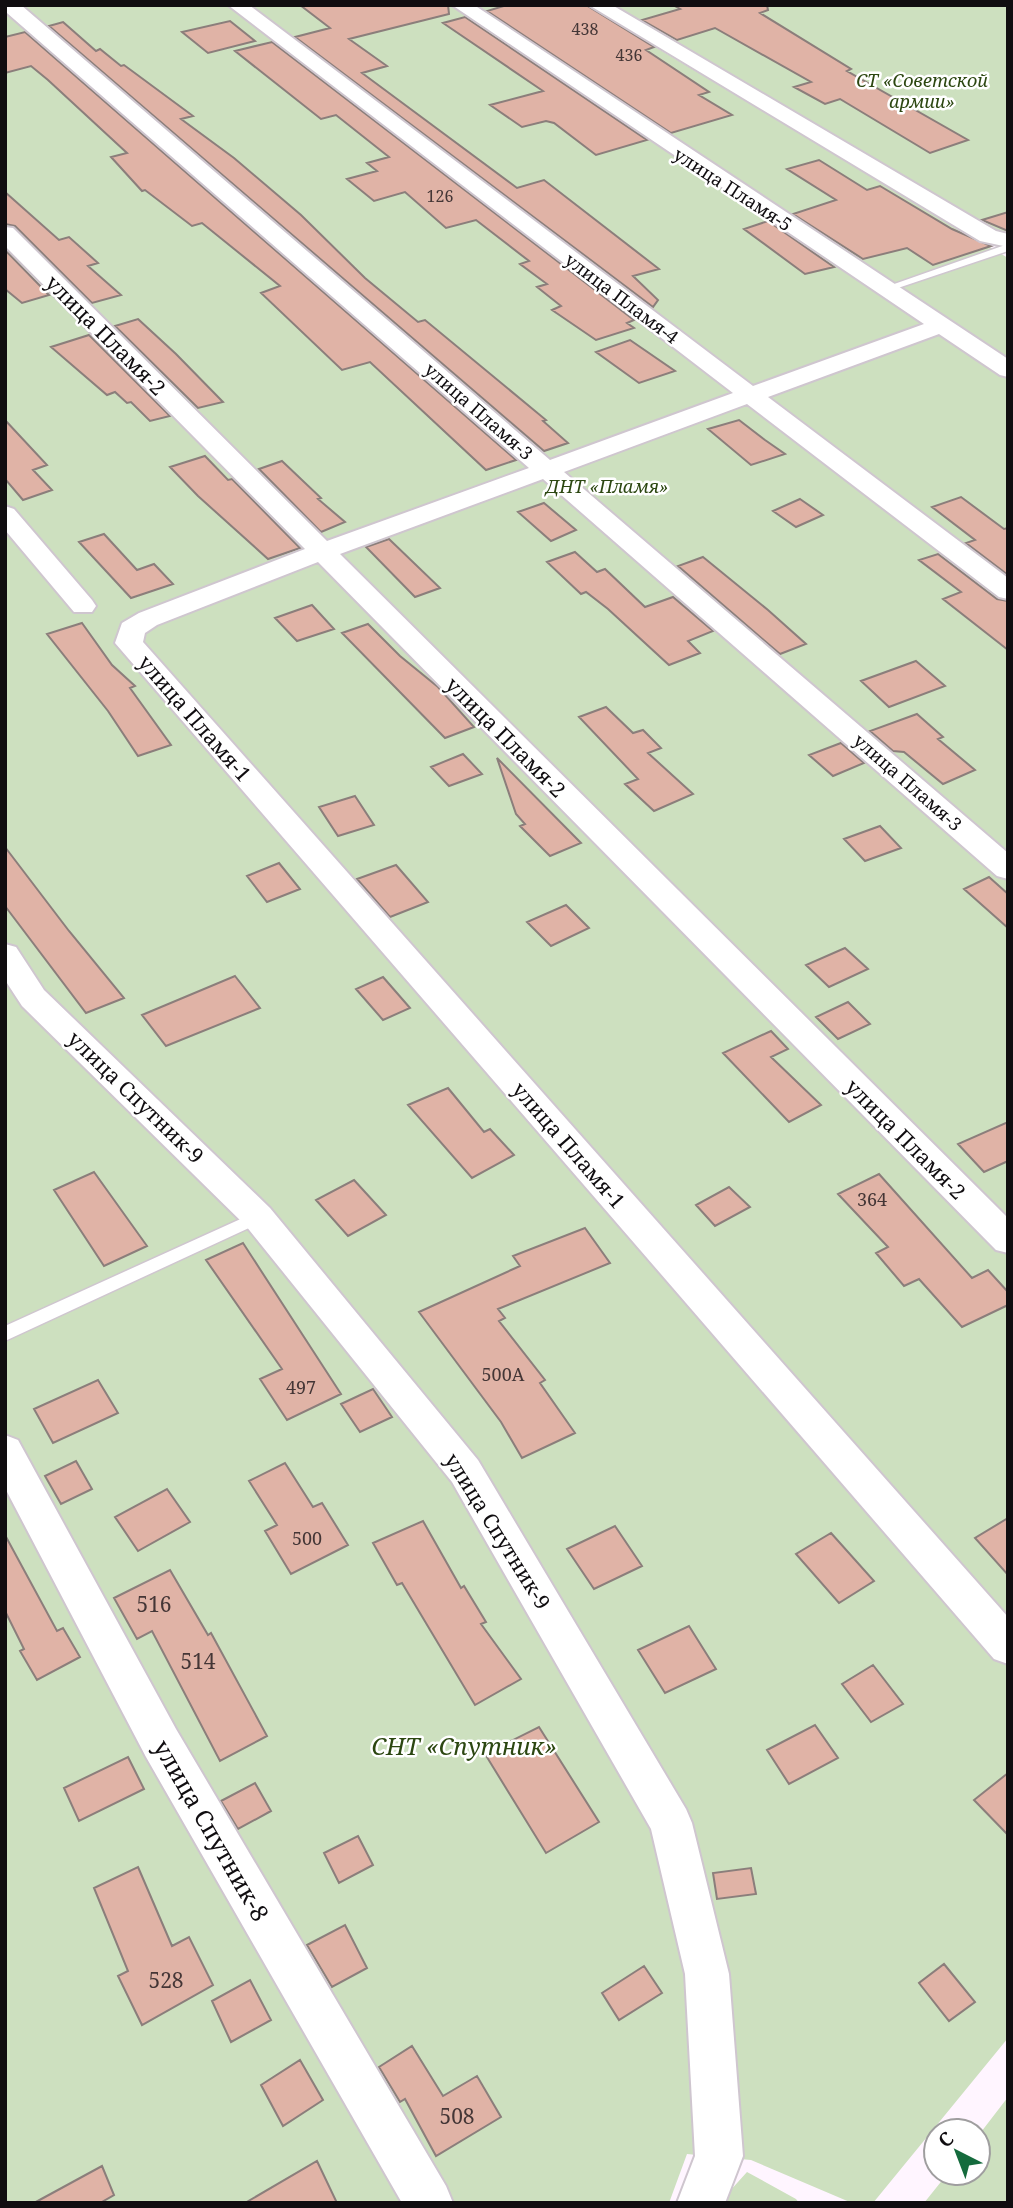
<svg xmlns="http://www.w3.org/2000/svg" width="1013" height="2208" viewBox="0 0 1013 2208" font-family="'Noto Serif',serif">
  <rect width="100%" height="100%" fill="#fff5ff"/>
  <!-- green -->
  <path fill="#cde0bf" d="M5,5H585L1008,258V2038L873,2203H852L751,2160L687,2154L669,2203H5Z
    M609,5H1008V234L990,230Z
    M1008,2097V2203H924L948,2173H978V2136Z
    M747,2172L796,2199L799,2203H719Z"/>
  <!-- building -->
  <path fill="#e0b3a6" stroke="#8b7e7b" stroke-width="2" d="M300,5H448L449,14L349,39L387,66L362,73L517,188L544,180L659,269L633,276L658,300L653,307L295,37L330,28Z
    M507,5H586L654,47L646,50L709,92L699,95L732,115L671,133L487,11Z
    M673,5H767L768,10L760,13L851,69L847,71L968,140L930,153L840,99L825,104L794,87L811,82L715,28L677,40L642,20L680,9Z
    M465,17L647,140L596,155L554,123L546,121L522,127L490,105L543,91L443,23Z
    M230,21L255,41L208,53L182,32Z
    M63,22L96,51L100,49L121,66L124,65L193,116L181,119L234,158L301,215L365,278L418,322L425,320L546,420L543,421L568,443L544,451L49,26Z
    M25,32L516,460L486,470L370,362L342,370L261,293L280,286L202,223L192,226L145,190L142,191L111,157L127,153L48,80L31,66L5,73V37Z
    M272,42L634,320L627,323L634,328L596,340L552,310L561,306L537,287L547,284L520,264L529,261L476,220L446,228L405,192L374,201L347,179L377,171L367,163L389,157L336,115L321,119L235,51Z
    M819,160L867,190L880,186L952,229L991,246L933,265L907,248L863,259L793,214L836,200L787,169Z
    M5,192L59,240L69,237L98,263L88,266L121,295L92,303L15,226L5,224Z
    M1008,212V231L982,220Z
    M768,221L834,267L805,274L744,229Z
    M5,250L49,295L22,303L5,289Z
    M138,319L176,354L223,402L198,408L115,326Z
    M89,335L170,416L150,421L131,402L127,403L115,392L107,395L51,347Z
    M630,340L675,371L639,383L596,352Z
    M5,420L47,465L33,470L52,490L23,500L5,479Z
    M739,420L765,440L785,454L751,465L708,429Z
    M205,456L228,480L232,479L300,548L268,559L198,496L170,467Z
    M282,461L321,498L318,499L345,522L321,532L259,469Z
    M961,497L1004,529L1008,528V575L966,543L975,540L932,507Z
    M800,499L823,515L796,527L773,511Z
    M544,503L576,530L551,541L518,512Z
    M104,534L137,570L154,564L173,584L131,598L79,542Z
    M389,539L440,588L415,597L366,547Z
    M575,552L597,572L605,569L645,607L673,597L713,631L688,641L700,653L669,665L608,609L586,592L581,594L547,562Z
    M938,554L997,599L1008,601V650L943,599L961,592L919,560Z
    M703,557L768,610L806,644L780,654L678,566Z
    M312,605L334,629L297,641L275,618Z
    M82,623L112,665L135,686L130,688L171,745L138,756L108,711L47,634Z
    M368,624L400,656L438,687L474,727L445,738L342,633Z
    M916,661L945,686L889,707L861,681Z
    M606,707L633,733L643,730L661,748L648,753L693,794L654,811L625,784L638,779L579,717Z
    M917,714L943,737L938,739L975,770L943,784L904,752L893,751L870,731Z
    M841,743L864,763L833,776L809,755Z
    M463,754L482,774L449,786L431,767Z
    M497,758L581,843L550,856L520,826L525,824L516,814Z
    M355,796L374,825L338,836L319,807Z
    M880,826L901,848L865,861L844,839Z
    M5,847L69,931L124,998L86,1013L5,906Z
    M279,863L300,889L267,902L247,876Z
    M396,865L428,902L390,917L357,879Z
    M989,877L1008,894V928L964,889Z
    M566,905L589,928L551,946L527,922Z
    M845,948L868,969L829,987L806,965Z
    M235,976L260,1008L166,1046L142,1015Z
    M383,977L410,1008L383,1020L356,989Z
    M848,1002L870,1024L838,1039L816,1017Z
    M771,1031L788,1049L771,1057L821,1105L789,1122L723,1053Z
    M448,1088L484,1132L490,1129L514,1155L472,1178L408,1105Z
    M1008,1122V1161L984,1172L958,1144Z
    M94,1172L147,1246L104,1266L54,1190Z
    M879,1174L972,1278L988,1270L1008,1292V1305L962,1327L919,1279L904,1286L876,1253L888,1247L838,1194Z
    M354,1180L386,1215L348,1236L316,1200Z
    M729,1187L750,1207L715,1226L696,1205Z
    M585,1228L610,1263L498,1309L505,1318L499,1321L545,1380L540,1383L575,1433L522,1458L501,1422L419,1312L520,1266L513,1256Z
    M243,1243L341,1394L287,1420L260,1379L282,1369L206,1260Z
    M98,1380L118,1413L53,1443L34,1409Z
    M373,1389L392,1417L360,1432L341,1404Z
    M76,1461L92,1489L61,1504L45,1476Z
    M285,1463L313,1507L322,1503L348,1545L291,1574L265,1531L277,1525L249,1481Z
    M167,1489L190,1522L138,1551L115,1517Z
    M1008,1518V1575L975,1538Z
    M423,1521L461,1588L464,1586L486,1622L481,1624L521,1679L475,1705L402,1583L397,1585L373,1543Z
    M615,1526L642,1566L594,1589L567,1549Z
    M831,1533L874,1581L839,1603L796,1554Z
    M5,1535L57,1631L63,1628L80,1657L37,1680L20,1651L24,1649L5,1611Z
    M170,1570L208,1635L211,1633L267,1736L220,1761L152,1631L137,1639L114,1598Z
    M689,1626L716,1669L665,1693L638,1650Z
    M873,1665L903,1704L871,1722L842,1684Z
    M815,1725L838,1758L789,1784L767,1750Z
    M539,1727L599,1822L546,1853L485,1754Z
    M128,1757L144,1789L79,1821L64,1788Z
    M1008,1773V1835L974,1800Z
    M255,1783L271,1811L238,1829L221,1801Z
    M358,1836L373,1865L339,1883L324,1853Z
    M138,1867L172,1946L189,1937L213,1985L142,2025L118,1976L128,1971L94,1888Z
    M751,1868L756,1894L717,1899L713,1873Z
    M345,1925L367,1968L332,1987L307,1945Z
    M944,1964L975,2002L949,2021L919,1983Z
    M644,1966L662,1993L619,2020L602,1993Z
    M250,1980L271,2020L231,2042L212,2001Z
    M412,2046L443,2096L477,2076L501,2117L436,2156L405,2099L400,2102L379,2067Z
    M300,2060L323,2100L283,2126L261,2085Z
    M317,2161L337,2203H245Z
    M102,2166L114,2195L100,2203H34Z"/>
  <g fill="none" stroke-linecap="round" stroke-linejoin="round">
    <defs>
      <path id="service" d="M1008,244V251L889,291L880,289Z
        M258,1211L264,1213L266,1217L264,1221L5,1341V1326Z"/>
      <path id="minor" d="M7,5H21L550,460L733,393L228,5H249L753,386L924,324L452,5H474L1008,359V377L1000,375L939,334L768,397L1008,578V599L999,597L747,404L564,472L1008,853V879L997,876L543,479L340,554L1008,1218V1253L996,1250L318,562L157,625L145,633L143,642L1008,1617V1664L994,1659L115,643L122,623L139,613L305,549L5,246V227L13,228L327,541L529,468L7,13Z
        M589,5H612L996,231L1008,234V247L980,241Z
        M5,506L14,509L92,600L96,606L92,612H74L5,530Z
        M5,944L16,947L44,990L270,1208L478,1460L686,1809L692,1823L729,1974L743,2156L725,2203H677L695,2156L685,1974L651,1829L452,1482L246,1226L22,1006L5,980Z
        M5,1435L18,1440L176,1729L446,2186L453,2203H402L146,1757L5,1488Z"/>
    </defs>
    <!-- service casing -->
    <use href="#service" stroke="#cfc6cf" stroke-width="3"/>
    <!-- minor casing -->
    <use href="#minor" stroke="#cfc6cf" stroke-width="4"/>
    <!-- service -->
    <use href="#service" fill="#fff" fill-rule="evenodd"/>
    <!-- minor -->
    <use href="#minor" fill="#fff" fill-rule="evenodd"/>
  </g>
  <g text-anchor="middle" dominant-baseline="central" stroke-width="5" stroke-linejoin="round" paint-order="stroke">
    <!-- far-number labels -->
    <g font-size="16" fill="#443636">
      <text x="585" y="29">438</text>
      <text x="629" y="55">436</text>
      <text x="440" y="196">126</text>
    </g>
    <!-- far-park labels -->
    <g font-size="18" font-style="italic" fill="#2c4711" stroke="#fff">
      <text x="922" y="80">СТ «Советской<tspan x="922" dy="21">армии»</tspan></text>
      <text x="607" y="486">ДНТ «Пламя»</text>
    </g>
    <!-- far-street labels -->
    <g font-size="18" fill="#100d10" stroke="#fff">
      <text transform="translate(733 189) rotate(33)">улица Пламя-5</text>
      <text transform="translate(622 298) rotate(37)">улица Пламя-4</text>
      <text transform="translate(479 411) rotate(41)">улица Пламя-3</text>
      <text transform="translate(908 782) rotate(41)">улица Пламя-3</text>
    </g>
    <!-- number labels -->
    <g font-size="18" fill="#443636">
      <text x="872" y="1199">364</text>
      <text x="503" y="1374">500А</text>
      <text x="301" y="1387">497</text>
      <text x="307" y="1538">500</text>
    </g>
    <!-- street labels -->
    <g font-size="21" fill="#100d10" stroke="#fff">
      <text transform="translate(106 335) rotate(45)">улица Пламя-2</text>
      <text transform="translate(195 718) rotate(49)">улица Пламя-1</text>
      <text transform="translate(506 737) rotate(45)">улица Пламя-2</text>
      <text transform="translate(136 1097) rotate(44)">улица Спутник-9</text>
      <text transform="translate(906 1139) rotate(45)">улица Пламя-2</text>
      <text transform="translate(569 1145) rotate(49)">улица Пламя-1</text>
      <text transform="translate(498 1531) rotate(58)">улица Спутник-9</text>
    </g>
    <!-- near-number labels -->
    <g font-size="21" fill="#443636">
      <text x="154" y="1604">516</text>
      <text x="198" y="1661">514</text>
      <text x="166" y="1980">528</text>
      <text x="457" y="2116">508</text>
    </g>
    <!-- near-park labels -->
    <g font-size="24" font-style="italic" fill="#2c4711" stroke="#fff">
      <text x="464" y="1745">СНТ «Спутник»</text>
    </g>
    <!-- near-street labels -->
    <g font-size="24" fill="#100d10" stroke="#fff">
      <text transform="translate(212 1830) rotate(60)">улица Спутник-8</text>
    </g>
  </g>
  <!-- border -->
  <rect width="1013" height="2208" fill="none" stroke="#100d10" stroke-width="14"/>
  <!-- north arrow -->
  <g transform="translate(957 2152) rotate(318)"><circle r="33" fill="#ffffff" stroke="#9f9e9f" stroke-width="2"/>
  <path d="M0-5L12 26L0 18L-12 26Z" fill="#156b3d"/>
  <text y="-10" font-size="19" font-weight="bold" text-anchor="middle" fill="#100d10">С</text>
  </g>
</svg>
